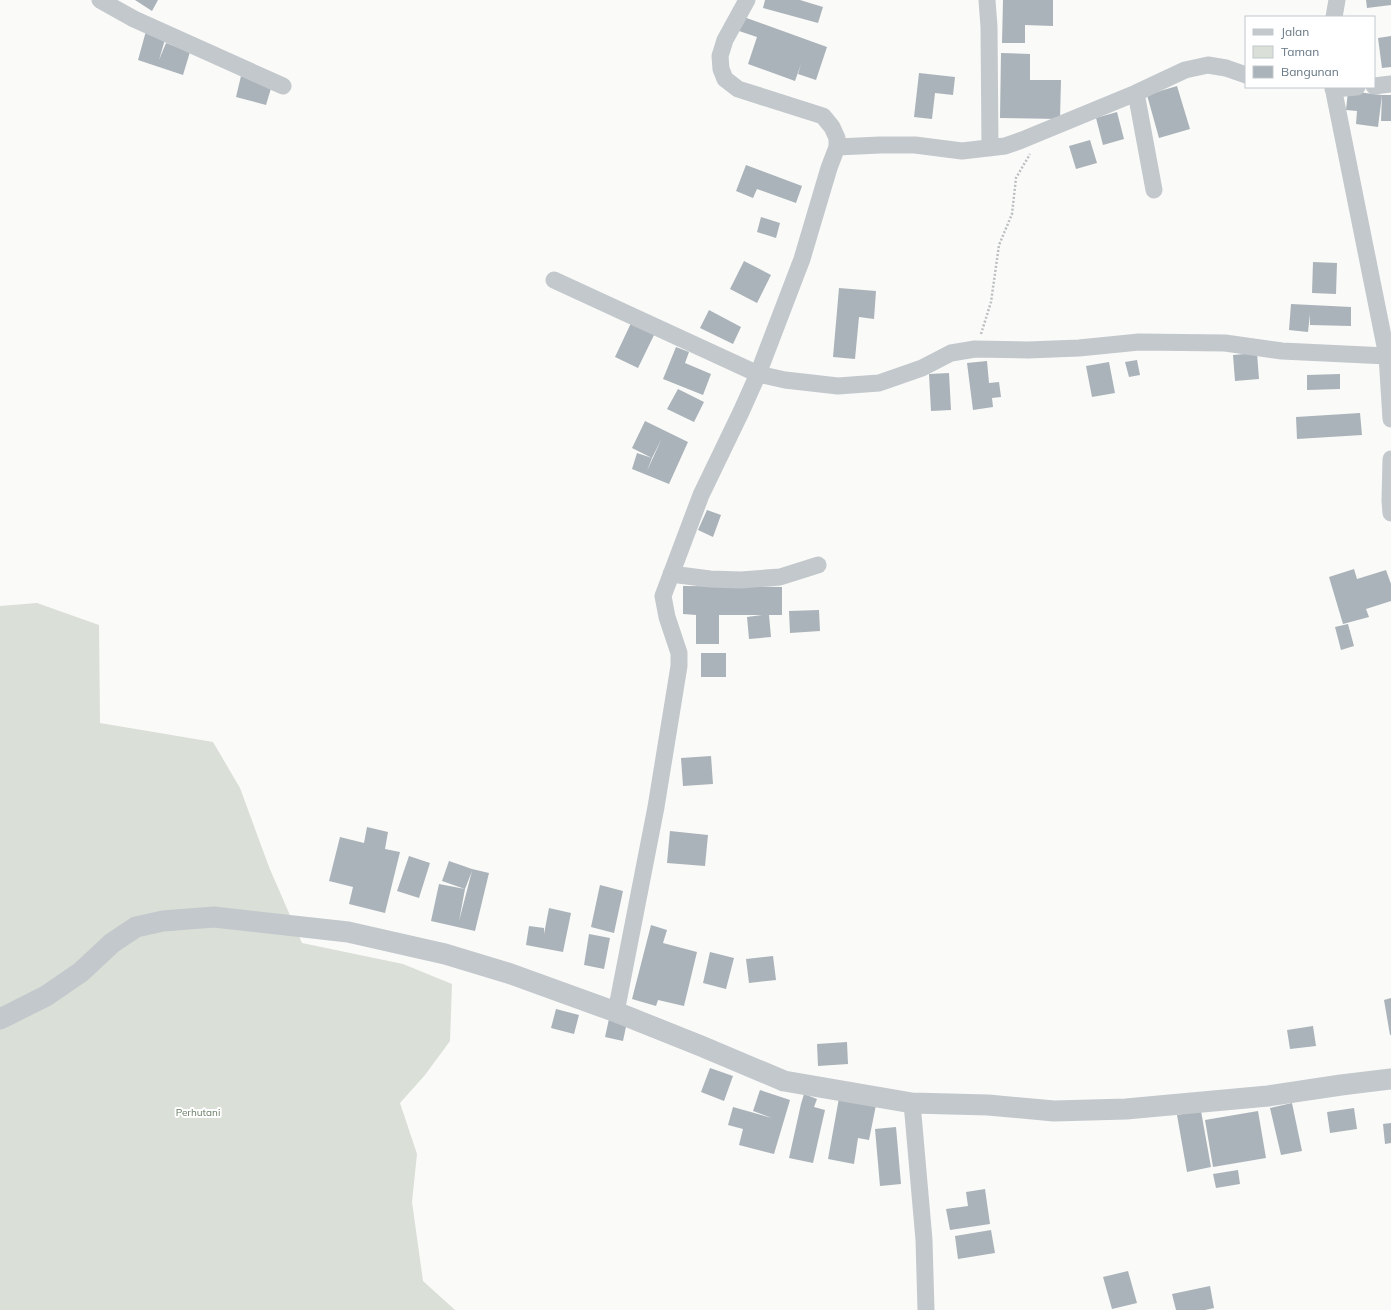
<svg xmlns="http://www.w3.org/2000/svg" width="1391" height="1310" viewBox="0 0 1391 1310" font-family="Mulish,sans-serif">
  <rect width="100%" height="100%" fill="#fafaf8"/>
  <!-- green -->
  <path fill="#dadfd7" d="M37,603L99,625L100,723L213,742L240,788L269,867L302,943L403,964L452,984L450,1041L425,1075L400,1103L417,1154L412,1202L423,1281L455,1310H0V606Z"/>
  <!-- building -->
  <path fill="#aab3b9" d="M135,0H158L152,11Z
    M765,0H800L823,7L818,23L763,8Z
    M1003,0H1053V26L1025,25V43H1002Z
    M1366,0H1391V5L1367,8Z
    M741,16L827,47L816,80L798,74L801,64L795,81L748,64L757,37L736,30Z
    M146,31L166,36L159,60L166,43L190,52L183,75L138,60Z
    M1391,36V67L1382,68L1378,38Z
    M1001,53L1030,54V80H1061L1060,119L1000,118Z
    M919,73L955,77L953,95L935,93L932,119L914,117Z
    M241,76L272,85L266,105L236,97Z
    M1177,86L1190,129L1159,138L1147,95Z
    M1348,91L1382,95L1378,127L1356,124L1357,111L1346,110Z
    M1382,95H1391V121H1381Z
    M1117,112L1124,139L1103,145L1096,118Z
    M1090,140L1097,163L1076,169L1069,146Z
    M746,165L802,186L796,203L757,189L753,198L736,191Z
    M761,217L780,223L776,238L757,232Z
    M744,261L771,275L757,303L730,289Z
    M1313,262L1337,263L1336,294L1312,293Z
    M839,288L876,291L874,319L859,317L855,359L833,357Z
    M1291,304L1351,307V326L1310,325V314L1308,332L1289,330Z
    M709,310L741,327L733,344L700,328Z
    M632,321L655,333L638,368L615,357Z
    M676,347L689,352L685,363L711,374L703,395L663,379Z
    M1257,353L1259,379L1235,381L1233,355Z
    M1137,360L1140,375L1129,377L1125,362Z
    M987,361L989,383L999,382L1001,397L992,398L993,407L973,410L967,363Z
    M1109,362L1115,393L1092,397L1086,366Z
    M949,373L951,410L931,411L929,374Z
    M1340,374V389L1307,390V375Z
    M678,389L704,402L694,422L667,409Z
    M1360,413L1362,435L1297,439L1296,417Z
    M645,421L688,442L669,484L632,469L637,453L652,458L647,471L662,438L652,458L632,448Z
    M707,510L721,515L713,537L698,530Z
    M1354,569L1357,579L1386,570L1391,584V601L1366,609L1369,617L1343,624L1329,577Z
    M683,586L782,587V615H769L771,637L749,639L747,617L762,615H719V644H696V615L683,614Z
    M819,610L820,631L790,633L789,611Z
    M1348,624L1354,646L1341,650L1335,627Z
    M701,653H726V677H701Z
    M711,756L713,784L683,786L681,758Z
    M367,827L388,832L385,849L400,852L385,913L349,904L353,887L329,881L340,837L364,843Z
    M670,831L708,835L705,866L667,863Z
    M409,856L430,863L419,898L397,891Z
    M449,861L472,869L489,873L475,931L431,921L439,884L465,889L459,921L472,871L465,889L442,881Z
    M600,885L623,891L614,933L591,927Z
    M549,908L571,913L563,952L526,945L529,926L544,928V934Z
    M651,925L667,930L663,943L697,952L684,1006L658,1000L656,1006L632,999Z
    M589,934L610,938L604,969L584,965Z
    M710,952L734,958L726,989L703,983Z
    M773,956L776,980L749,983L746,959Z
    M1391,998V1035H1390L1384,1000Z
    M556,1009L579,1015L574,1034L551,1028Z
    M609,1019L627,1022L623,1041L605,1037Z
    M1313,1026L1316,1046L1290,1049L1287,1030Z
    M847,1042L848,1064L818,1066L817,1044Z
    M710,1068L733,1076L724,1101L701,1092Z
    M760,1090L790,1100L774,1154L739,1145L743,1129L728,1125L733,1107L772,1118L753,1111Z
    M804,1094L817,1099L814,1107L825,1110L813,1163L789,1158L801,1104Z
    M839,1098L876,1105L869,1140L858,1138L854,1164L828,1159Z
    M1292,1103L1302,1151L1281,1155L1270,1108Z
    M1354,1108L1357,1129L1330,1133L1327,1112Z
    M1201,1111L1211,1167L1187,1172L1177,1115Z
    M1258,1111L1266,1158L1213,1167L1205,1120Z
    M1391,1123V1143L1385,1144L1383,1124Z
    M896,1127L901,1184L880,1186L875,1129Z
    M1238,1170L1240,1184L1216,1188L1213,1174Z
    M985,1189L990,1224L950,1230L946,1209L968,1206L966,1192Z
    M991,1230L995,1253L958,1259L955,1236Z
    M1128,1271L1137,1303L1112,1309L1103,1277Z
    M1210,1286L1214,1308L1205,1310H1176L1172,1294Z"/>
  <g fill="none" stroke-linecap="round" stroke-linejoin="round">
    <!-- path -->
    <path stroke="#bbbfc2" stroke-width="2.5" stroke-dasharray="2 2" stroke-linecap="butt" d="M981,334L991,302L999,245L1012,214L1016,178L1030,154"/>
    <!-- minor -->
    <path stroke="#c3c8cc" stroke-width="17" d="M100,0L134,19L283,86
      M987,0L989,27L990,148
      M1334,17L1337,0
      M1374,86L1391,84
      M1333,87L1387,356L1391,419
      M1333,89L1357,87
      M1136,93L1154,190
      M837,147L880,145H915L962,151L1005,146L1022,140L1136,93L1185,70L1208,65L1226,68L1246,75
      M554,280L758,374L785,380L838,386L879,383L922,368L951,353L975,349L1028,350L1079,348L1139,342L1225,343L1282,351L1387,356
      M1391,459L1390,501L1391,513
      M671,574L710,579L741,580L780,577L818,565
      M616,1012L656,807L679,666V653L667,617L663,596L701,495L741,412L758,374L802,259L829,168L837,147V138L832,127L823,116L738,89L725,79L721,69L720,56L725,40L747,0
      M912,1103L924,1240L926,1310"/>
    <!-- tertiary -->
    <path stroke="#c3c8cc" stroke-width="21" d="M0,1019L46,996L81,972L112,943L136,927L163,921L214,917L348,932L445,954L511,974L616,1012L701,1046L784,1081L912,1103L988,1105L1054,1111L1126,1109L1268,1096L1341,1085L1391,1079"/>
  </g>
  <g text-anchor="middle" dominant-baseline="central" stroke-width="4" stroke-linejoin="round" paint-order="stroke">
    <!-- park labels -->
    <g font-size="10" fill="#687a64" stroke="#fff">
      <text x="198" y="1112">Perhutani</text>
    </g>
  </g>
  <!-- legend -->
  <rect x="1245" y="16" width="130" height="72" fill="#ffffff" stroke="#c1c8cd"/>
  <rect x="1253" y="29" width="20" height="6" fill="#c3c8cc" stroke="#c1c8cd"/>
  <text x="1281" y="36" font-size="12" fill="#657683">Jalan</text>
  <rect x="1253" y="46" width="20" height="12" fill="#dadfd7" stroke="#c1c8cd"/>
  <text x="1281" y="56" font-size="12" fill="#657683">Taman</text>
  <rect x="1253" y="66" width="20" height="12" fill="#aab3b9" stroke="#c1c8cd"/>
  <text x="1281" y="76" font-size="12" fill="#657683">Bangunan</text>
</svg>
